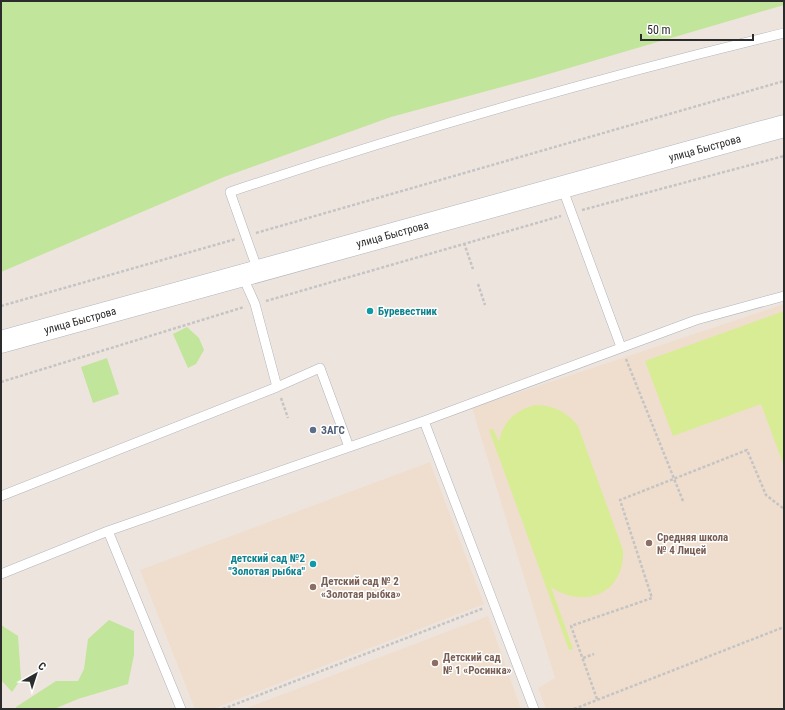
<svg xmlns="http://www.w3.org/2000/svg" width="785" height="710" viewBox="0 0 785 710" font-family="'Roboto Condensed',sans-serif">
  <rect width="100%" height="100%" fill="#eee4de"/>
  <!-- education -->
  <path fill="#efdecd" d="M784,304V709H546L538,688L555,678L472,408Z
    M430,462L484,604L213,709H195L140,570Z
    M488,616L521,709H244Z"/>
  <!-- green -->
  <path fill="#c1e59a" d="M1,1H784V5L535,78L391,117L224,177L1,272Z
    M187,327L199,338L204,350L196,364L188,368L173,334Z
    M107,358L119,394L93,403L81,367Z
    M109,620L134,631V655L128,684L78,699L54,709H17L16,707L56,681H78L84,669L88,639Z
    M1,625L18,636L21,679L12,692L1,680Z"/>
  <!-- pitch -->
  <path fill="#d7ec95" d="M784,311V466L761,404L673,436L645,361Z
    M535,405C553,405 566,411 578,426L623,550C625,593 585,610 551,587L573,649L569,650L489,430L493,429L499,442C502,422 516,410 535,405Z"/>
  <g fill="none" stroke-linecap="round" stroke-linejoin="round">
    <defs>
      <path id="lane" d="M562,187L621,347
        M258,271L230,192C412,131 597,78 784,33
        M242,275L255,304L277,387L320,368L349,447
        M424,421L534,709
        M1,496L277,387
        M108,531L181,709
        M1,574L108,531L424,421L696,320L784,296"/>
      <g id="secondary">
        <path id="s1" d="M1,342L784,126"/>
      </g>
    </defs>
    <!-- lane casing -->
    <use href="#lane" stroke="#aeb4bc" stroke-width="10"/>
    <!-- secondary casing -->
    <use href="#secondary" stroke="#aeb4bc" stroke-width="23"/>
    <!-- path -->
    <path stroke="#c4c4c4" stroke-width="2.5" stroke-dasharray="3 2" stroke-linecap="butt" d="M582,210L784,156
      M256,233L784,81
      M464,243L473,269
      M478,284L485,305
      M266,301L561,216
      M1,306L236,239
      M626,359L683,501
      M1,382L244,307
      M281,398L288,418
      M583,658L594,654
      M597,699L571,626L652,598L620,500L747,450L766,495L784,509
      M223,709L484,608
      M574,709L784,627"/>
    <!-- lane -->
    <use href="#lane" stroke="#fff" stroke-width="9"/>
    <!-- secondary -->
    <use href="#secondary" stroke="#fff" stroke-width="22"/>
  </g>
  <!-- markers -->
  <g fill="#0f9aa8" stroke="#fff" stroke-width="1.5">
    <circle cx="370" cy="311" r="4"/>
    <circle cx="313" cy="564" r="4"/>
  </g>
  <circle fill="#5c6f8a" stroke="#fff" stroke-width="1.5" cx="313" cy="430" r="4"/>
  <g fill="#8d6e63" stroke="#fff" stroke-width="1.5">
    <circle cx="649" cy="543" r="4"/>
    <circle cx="313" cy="587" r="4"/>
    <circle cx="435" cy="663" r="4"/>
  </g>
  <g text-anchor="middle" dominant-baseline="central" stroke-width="3" stroke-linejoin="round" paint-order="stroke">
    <!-- street labels -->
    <g font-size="11" fill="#2c2c2c" stroke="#fff">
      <text stroke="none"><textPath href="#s1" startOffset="730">улица Быстрова</textPath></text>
      <text stroke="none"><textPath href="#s1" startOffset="406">улица Быстрова</textPath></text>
      <text stroke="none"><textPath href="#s1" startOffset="82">улица Быстрова</textPath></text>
    </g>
    <!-- culture labels -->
    <g font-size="11" font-weight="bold" fill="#0d838f" stroke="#fff" text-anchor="start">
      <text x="378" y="311">Буревестник</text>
      <text x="305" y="558" text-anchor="end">детский сад №2<tspan x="305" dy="13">"Золотая рыбка"</tspan></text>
    </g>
    <!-- service labels -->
    <g font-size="11" font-weight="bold" fill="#4e5e75" stroke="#fff" text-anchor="start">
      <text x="321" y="430">ЗАГС</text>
    </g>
    <!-- education labels -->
    <g font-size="11" font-weight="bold" fill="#785e54" stroke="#fff" text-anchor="start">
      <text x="657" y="537">Средняя школа<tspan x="657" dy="13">№ 4 Лицей</tspan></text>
      <text x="321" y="581">Детский сад № 2<tspan x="321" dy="13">«Золотая рыбка»</tspan></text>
      <text x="443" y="657">Детский сад<tspan x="443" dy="13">№ 1 «Росинка»</tspan></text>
    </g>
  </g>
  <!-- border -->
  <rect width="785" height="710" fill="none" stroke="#2c2c2c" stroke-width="4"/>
  <!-- north arrow -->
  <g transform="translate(36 674) rotate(39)" stroke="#ffffff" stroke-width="3" paint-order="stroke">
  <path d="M0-3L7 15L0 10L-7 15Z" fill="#2c2c2c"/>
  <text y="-6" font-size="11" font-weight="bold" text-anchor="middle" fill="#2c2c2c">С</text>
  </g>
  <!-- scale -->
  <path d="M641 34v6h112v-6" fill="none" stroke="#2c2c2c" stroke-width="2"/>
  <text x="647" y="34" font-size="12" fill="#2c2c2c" stroke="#ffffff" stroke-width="3" paint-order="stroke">50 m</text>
</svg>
